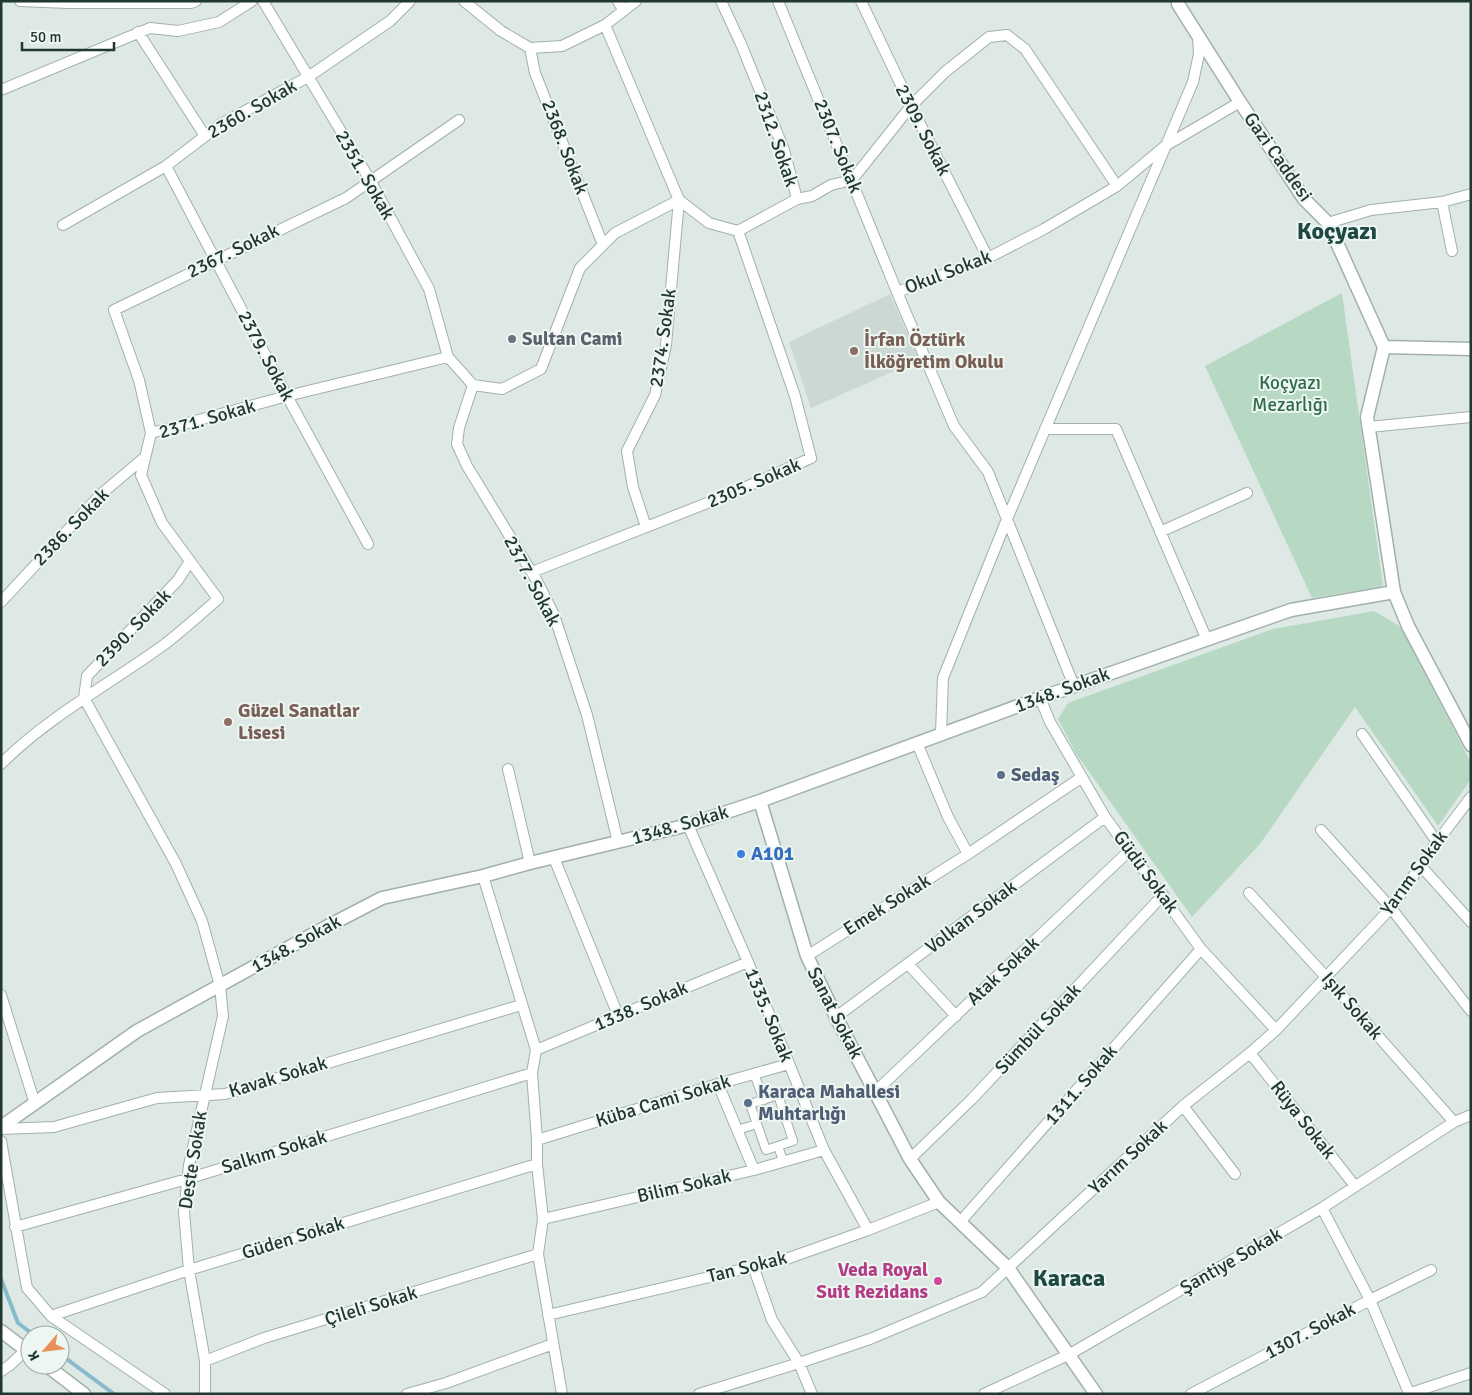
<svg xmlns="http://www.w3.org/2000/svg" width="1472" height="1395" viewBox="0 0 1472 1395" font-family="Signika,sans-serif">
  <rect width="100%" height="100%" fill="#dee9e5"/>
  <!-- built -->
  <path fill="#ccd8d4" d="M890,294L919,360L811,408L789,342Z"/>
  <!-- green -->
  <path fill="#b7d9c4" d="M1342,293L1383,586L1312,598L1205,366Z
    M1374,611L1401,627L1471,763V779L1438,826L1355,707L1260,844L1192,917L1077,755L1058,719L1068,703L1273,629Z"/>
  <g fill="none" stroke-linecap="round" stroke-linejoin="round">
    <!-- stream -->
    <path stroke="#87bacc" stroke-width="4" d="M1,1279L18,1323L34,1335
      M60,1354L114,1394"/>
    <defs>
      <path id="pedestrian" d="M754,1074L764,1100
        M778,1095L793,1141L766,1150L750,1104Z
        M785,1116L808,1110
        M737,1130L757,1124
        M778,1146L783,1161"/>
      <path id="minor" d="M20,1L68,3H191L196,1
        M263,1L370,180L429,289L448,357L473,385L502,389L541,369L580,268L615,233L679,200
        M464,1L501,31L530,48L562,46L605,25L636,1
        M618,1L623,10
        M778,1L897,292L954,426L988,472L1074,686
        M861,1L911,106L988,258
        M605,25L679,200L709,223L738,231L797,199L784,150L741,44L721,1
        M138,32L205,136
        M530,48L535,73L603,245
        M1,90L150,28L178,31L219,22L252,1
        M166,166L287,396L368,544
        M797,199L812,196L831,185L852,180L911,106L945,72L989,37L1007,35L1025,49L1117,186
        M1442,202L1452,251
        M1328,223L1371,210L1442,202L1471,194
        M63,225L166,166L221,124L308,77L390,21L410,1
        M897,292L988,258L1044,229L1117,186L1165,146L1240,102
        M473,385L459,428L457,444L467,466L537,581L554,615L587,715L618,842
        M1369,427L1471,417
        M1045,429H1116L1207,640
        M151,433L139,380L114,310L346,198L459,120
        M646,527L633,487L627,451L655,395L666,345L679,200
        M1160,532L1247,493
        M190,561L178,580L87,676L84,698L176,864L202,921L220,986L223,1016L189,1165L184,1212L189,1270L205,1361V1394
        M532,572L730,494L811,458L795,396L738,231
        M1,602L100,495L145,457
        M1040,698L1050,722L1105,817L1201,949L1276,1030
        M941,734L943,678L1007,519L1193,82L1199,54L1198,36
        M1362,734L1437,842
        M917,743L948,817L968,854
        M1,764C49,716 110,684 165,644C183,630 201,614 218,599L162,523L141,475L151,433L287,396L448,357
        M508,769L530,863
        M688,825L748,962L824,1150L868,1230
        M1321,830L1391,908L1471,1011
        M554,858L618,1015
        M1420,865L1471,922
        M483,876L536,1050L532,1073L537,1140V1164L543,1219L538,1254L562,1394
        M1249,893L1326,977L1454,1122
        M807,956L968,854L1082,777
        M908,964L956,1016
        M1,995L35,1104
        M836,1017L1105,817
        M536,1050L748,962
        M1250,1053L1355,1186
        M718,1084L754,1170
        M875,1092L1130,850
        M1183,1106L1235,1174
        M1,1129L54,1127L157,1098L225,1094L521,1005
        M537,1140L718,1084L789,1064
        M1,1141L27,1288L51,1316L165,1394
        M910,1159L972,1099L1163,895
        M1322,1208L1370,1300L1409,1393
        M543,1219L754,1170L824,1150
        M960,1222L1201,949
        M15,1227L187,1179L532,1073
        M753,1266L772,1320L799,1363L812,1394
        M548,1315L786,1259L868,1230L939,1202
        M51,1316L189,1270L537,1164
        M205,1361L264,1338L538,1254
        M1,1371L10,1365L26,1350
        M407,1394L446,1383L553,1344
        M699,1394L799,1363L870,1339L982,1292L1183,1106L1250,1053L1276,1030L1391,908L1437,842L1471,797
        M984,1394L1070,1354L1322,1208L1454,1122L1471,1115
        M1191,1394L1370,1300L1431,1270
        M1408,1394L1471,1373"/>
      <path id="tertiary" d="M1178,1V4L1240,102L1304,199L1328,223L1384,347L1471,349
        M1384,347L1367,417L1394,592L1408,626L1471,745
        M760,801L807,956L836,1017L910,1159L939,1202L1008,1268L1096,1394
        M1,1127L137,1031L326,927L382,898L483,876L530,863L688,825L760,801L1040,698L1291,610L1394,592
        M1,1331L30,1353
        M46,1365L84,1394"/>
    </defs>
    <!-- pedestrian casing -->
    <use href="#pedestrian" stroke="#a1b0ac" stroke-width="10"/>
    <!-- minor casing -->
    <use href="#minor" stroke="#a1b0ac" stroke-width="12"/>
    <!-- tertiary casing -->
    <use href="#tertiary" stroke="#a1b0ac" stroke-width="15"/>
    <!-- pedestrian -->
    <use href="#pedestrian" stroke="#fff" stroke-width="8"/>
    <!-- minor -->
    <use href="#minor" stroke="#fff" stroke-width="10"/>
    <!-- tertiary -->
    <use href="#tertiary" stroke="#fff" stroke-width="12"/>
  </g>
  <!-- markers -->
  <circle fill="#6b7280" stroke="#eef6f2" stroke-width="2" cx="512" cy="339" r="5"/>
  <g fill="#8d6e63" stroke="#eef6f2" stroke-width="2">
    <circle cx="854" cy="351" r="5"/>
    <circle cx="228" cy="722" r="5"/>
  </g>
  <g fill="#5c6f8a" stroke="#eef6f2" stroke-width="2">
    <circle cx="1001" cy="775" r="5"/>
    <circle cx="748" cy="1103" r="5"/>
  </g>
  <circle fill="#3f7fe0" stroke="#eef6f2" stroke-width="2" cx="741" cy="854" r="5"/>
  <circle fill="#d1479c" stroke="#eef6f2" stroke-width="2" cx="938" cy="1281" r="5"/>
  <g text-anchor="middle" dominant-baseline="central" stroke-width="4" stroke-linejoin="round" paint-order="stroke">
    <!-- street labels -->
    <g font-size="19" fill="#203733" stroke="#eef6f2">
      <text transform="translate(252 109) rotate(-30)">2360. Sokak</text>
      <text transform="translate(923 130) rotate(63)">2309. Sokak</text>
      <text transform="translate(776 139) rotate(71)">2312. Sokak</text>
      <text transform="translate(838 146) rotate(68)">2307. Sokak</text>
      <text transform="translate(565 147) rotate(69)">2368. Sokak</text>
      <text transform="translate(1278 157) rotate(55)">Gazi Caddesi</text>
      <text transform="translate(365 175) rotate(60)">2351. Sokak</text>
      <text transform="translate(233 251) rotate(-26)">2367. Sokak</text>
      <text transform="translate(948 272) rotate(-21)">Okul Sokak</text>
      <text transform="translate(663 338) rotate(-82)">2374. Sokak</text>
      <text transform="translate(266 356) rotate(62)">2379. Sokak</text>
      <text transform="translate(207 419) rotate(-16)">2371. Sokak</text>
      <text transform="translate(754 483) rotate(-23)">2305. Sokak</text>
      <text transform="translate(71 527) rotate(-46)">2386. Sokak</text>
      <text transform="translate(532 581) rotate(62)">2377. Sokak</text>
      <text transform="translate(133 628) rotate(-46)">2390. Sokak</text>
      <text transform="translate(1062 690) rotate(-20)">1348. Sokak</text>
      <text transform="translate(680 825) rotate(-16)">1348. Sokak</text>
      <text transform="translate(1146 872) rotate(54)">Güdü Sokak</text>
      <text transform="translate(1414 873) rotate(-54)">Yarım Sokak</text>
      <text transform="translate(887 905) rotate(-32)">Emek Sokak</text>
      <text transform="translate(971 917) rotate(-37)">Volkan Sokak</text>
      <text transform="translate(296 944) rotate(-29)">1348. Sokak</text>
      <text transform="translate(1003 971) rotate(-43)">Atak Sokak</text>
      <text transform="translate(641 1006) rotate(-23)">1338. Sokak</text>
      <text transform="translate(1352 1006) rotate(49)">Işık Sokak</text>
      <text transform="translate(835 1013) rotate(63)">Sanat Sokak</text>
      <text transform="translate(769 1015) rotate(68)">1335. Sokak</text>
      <text transform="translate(1038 1029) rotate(-47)">Sümbül Sokak</text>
      <text transform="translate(278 1077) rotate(-17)">Kavak Sokak</text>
      <text transform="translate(1081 1085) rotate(-49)">1311. Sokak</text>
      <text transform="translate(663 1101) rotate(-17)">Küba Cami Sokak</text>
      <text transform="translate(1303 1120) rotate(52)">Rüya Sokak</text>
      <text transform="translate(274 1152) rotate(-17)">Salkım Sokak</text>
      <text transform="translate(1128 1157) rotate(-43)">Yarım Sokak</text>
      <text transform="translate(193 1160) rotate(-81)">Deste Sokak</text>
      <text transform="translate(684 1186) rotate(-13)">Bilim Sokak</text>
      <text transform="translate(293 1238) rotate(-17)">Güden Sokak</text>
      <text transform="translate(1231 1261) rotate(-30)">Şantiye Sokak</text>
      <text transform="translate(747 1267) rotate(-14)">Tan Sokak</text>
      <text transform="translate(371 1306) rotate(-17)">Çileli Sokak</text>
      <text transform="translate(1310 1331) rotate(-28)">1307. Sokak</text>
    </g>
    <!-- worship labels -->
    <g font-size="19" font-weight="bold" fill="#5b616d" stroke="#eef6f2" text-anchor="start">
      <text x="522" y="339">Sultan Cami</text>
    </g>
    <!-- education labels -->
    <g font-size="19" font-weight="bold" fill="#785e54" stroke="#eef6f2" text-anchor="start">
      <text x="864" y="340">İrfan Öztürk<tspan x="864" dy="22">İlköğretim Okulu</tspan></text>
      <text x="238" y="711">Güzel Sanatlar<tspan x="238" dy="22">Lisesi</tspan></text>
    </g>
    <!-- park labels -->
    <g font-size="19" fill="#2d6b4c" stroke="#eef6f2">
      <text x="1290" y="383">Koçyazı<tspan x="1290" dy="22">Mezarlığı</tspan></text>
    </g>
    <!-- service labels -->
    <g font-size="19" font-weight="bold" fill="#4e5e75" stroke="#eef6f2" text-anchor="start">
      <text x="1011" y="775">Sedaş</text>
      <text x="758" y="1092">Karaca Mahallesi<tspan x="758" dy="22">Muhtarlığı</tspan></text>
    </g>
    <!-- shop labels -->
    <g font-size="19" font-weight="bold" fill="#366cbe" stroke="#eef6f2" text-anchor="start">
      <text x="751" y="854">A101</text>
    </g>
    <!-- hotel labels -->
    <g font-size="19" font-weight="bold" fill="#b23c85" stroke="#eef6f2" text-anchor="end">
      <text x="928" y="1270">Veda Royal<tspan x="928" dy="22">Suit Rezidans</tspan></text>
    </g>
    <!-- district labels -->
    <g font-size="24" font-weight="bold" fill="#1e4842" stroke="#eef6f2">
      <text x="1337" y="231">Koçyazı</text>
      <text x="1069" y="1278">Karaca</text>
    </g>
  </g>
  <!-- border -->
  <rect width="1472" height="1395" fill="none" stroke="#203733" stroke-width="5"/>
  <!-- north arrow -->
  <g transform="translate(45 1350) rotate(242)"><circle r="24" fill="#eef6f2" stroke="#9caaa6"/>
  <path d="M0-4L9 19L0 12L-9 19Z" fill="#ea8e5a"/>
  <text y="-8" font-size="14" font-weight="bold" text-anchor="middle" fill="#203733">K</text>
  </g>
  <!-- scale -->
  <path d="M22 42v8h92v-8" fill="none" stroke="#203733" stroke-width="2.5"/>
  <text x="30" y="42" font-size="15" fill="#203733" stroke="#eef6f2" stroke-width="4" paint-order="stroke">50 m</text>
</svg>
